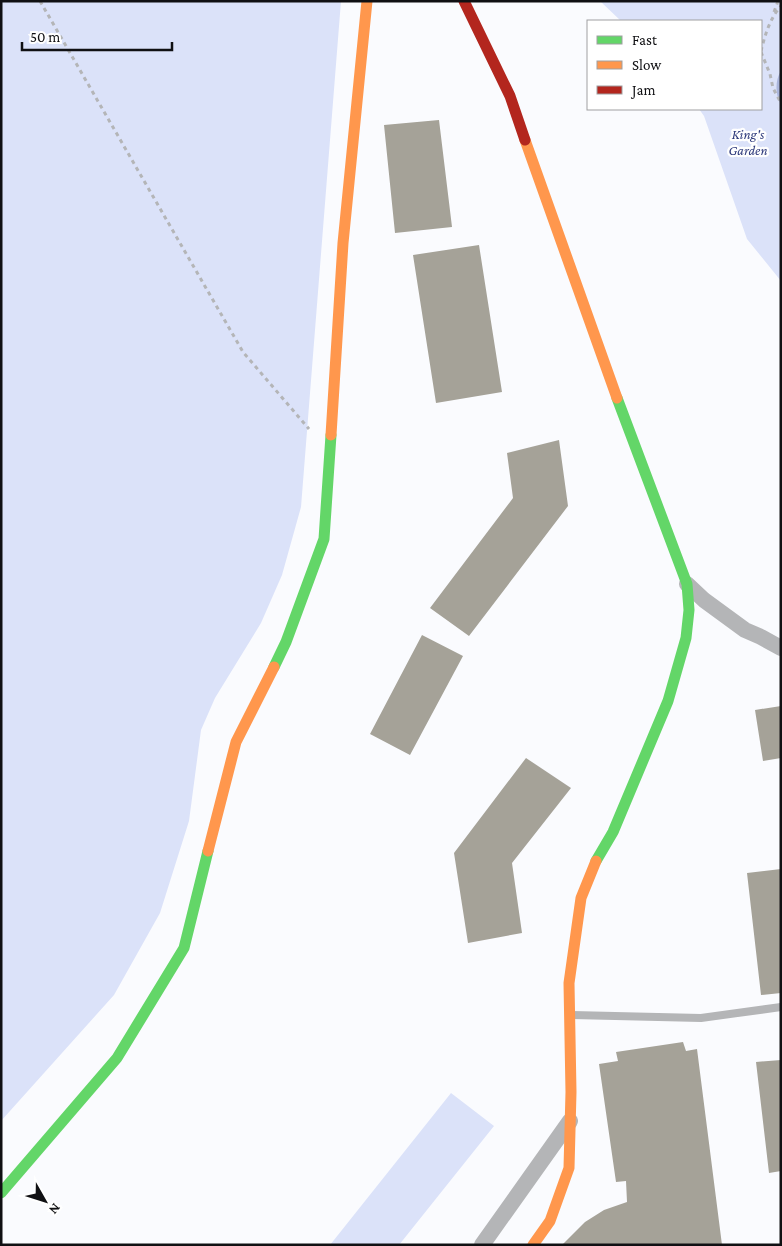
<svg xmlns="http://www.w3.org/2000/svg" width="782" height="1246" viewBox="0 0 782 1246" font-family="'Crimson Pro',serif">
  <rect width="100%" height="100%" fill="#fafbfe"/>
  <!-- green -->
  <path fill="#dbe2f9" d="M1,1H341L301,507L282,575L261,623L215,698L201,730L189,821L160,913L114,995L1,1121Z
    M600,1H781V281L747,239L704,116L699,109H761V21H621Z
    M451,1093L494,1126L399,1245H330Z"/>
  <!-- water -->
  <path fill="#abb6dc" d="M781,71V104C775,96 775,79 781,71Z"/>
  <!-- building -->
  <path fill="#a5a298" d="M439,120L452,227L395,233L384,125Z
    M479,245L502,392L436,403L413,255Z
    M559,440L568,506L469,636L430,608L513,498L507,453Z
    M422,635L463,656L410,755L370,734Z
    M781,706V758L763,761L755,710Z
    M526,758L571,788L512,863L522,933L468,943L454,853Z
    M781,869V993L761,995L747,873Z
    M683,1042L686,1051L697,1049L722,1245H562L585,1222L604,1210L627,1202L626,1181L616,1182L599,1064L618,1061L616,1052Z
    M781,1060V1171L769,1173L756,1062Z"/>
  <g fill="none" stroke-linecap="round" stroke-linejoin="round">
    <!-- path -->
    <path stroke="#b4b5b7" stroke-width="3" stroke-dasharray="4 4" stroke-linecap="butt" d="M40,1L243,352L309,429
      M774,12L778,1
      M761,51C765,35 770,18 781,6
      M761,52L770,74L773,88L781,103"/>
    <!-- lane -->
    <path stroke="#b4b5b7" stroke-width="8" d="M572,1015L701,1018L781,1007"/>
    <!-- street -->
    <path stroke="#b4b5b7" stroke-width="16" d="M687,584L704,600L745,630L761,637L781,648
      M482,1245L570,1121"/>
    <!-- fast -->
    <path stroke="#63d668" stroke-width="11" d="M274,667L286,642L324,539L331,435
      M596,861L613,832L668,701L686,638L689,610L687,584L617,398
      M1,1193L117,1058L184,948L208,851"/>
    <!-- slow -->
    <path stroke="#ff974d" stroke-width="11" d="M525,140L617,398
      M331,435L343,243L367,1
      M208,851L236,742L274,667
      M533,1245L550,1221L569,1168L571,1092L569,983L581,898L596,861"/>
    <!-- jam -->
    <path stroke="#b3261e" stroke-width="11" d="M464,1L510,96L525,140"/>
  </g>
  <g text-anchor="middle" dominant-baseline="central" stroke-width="4.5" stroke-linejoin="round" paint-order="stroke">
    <!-- park labels -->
    <g font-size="14" font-style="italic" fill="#2f3b7c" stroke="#fff">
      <text x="748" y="134">King's<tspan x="748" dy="16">Garden</tspan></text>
    </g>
  </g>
  <!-- border -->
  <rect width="782" height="1246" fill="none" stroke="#101013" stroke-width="5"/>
  <!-- legend -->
  <rect x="587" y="20" width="175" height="90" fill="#ffffff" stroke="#9f9fa1"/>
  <rect x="597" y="36" width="25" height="8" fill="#63d668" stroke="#9f9fa1"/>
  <text x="632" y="45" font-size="15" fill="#101013">Fast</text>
  <rect x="597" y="61" width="25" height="8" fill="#ff974d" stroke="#9f9fa1"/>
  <text x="632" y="70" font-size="15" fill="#101013">Slow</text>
  <rect x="597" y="86" width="25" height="8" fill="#b3261e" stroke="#9f9fa1"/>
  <text x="632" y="95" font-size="15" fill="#101013">Jam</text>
  <!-- north arrow -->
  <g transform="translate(45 1201) rotate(129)" stroke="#ffffff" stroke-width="4" paint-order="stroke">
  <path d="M0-4L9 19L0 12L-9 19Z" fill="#101013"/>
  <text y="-8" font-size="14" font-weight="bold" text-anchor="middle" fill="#101013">N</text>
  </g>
  <!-- scale -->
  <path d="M22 42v8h150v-8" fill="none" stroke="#101013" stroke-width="2.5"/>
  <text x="30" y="42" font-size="15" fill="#101013" stroke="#ffffff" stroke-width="4" paint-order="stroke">50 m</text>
</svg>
